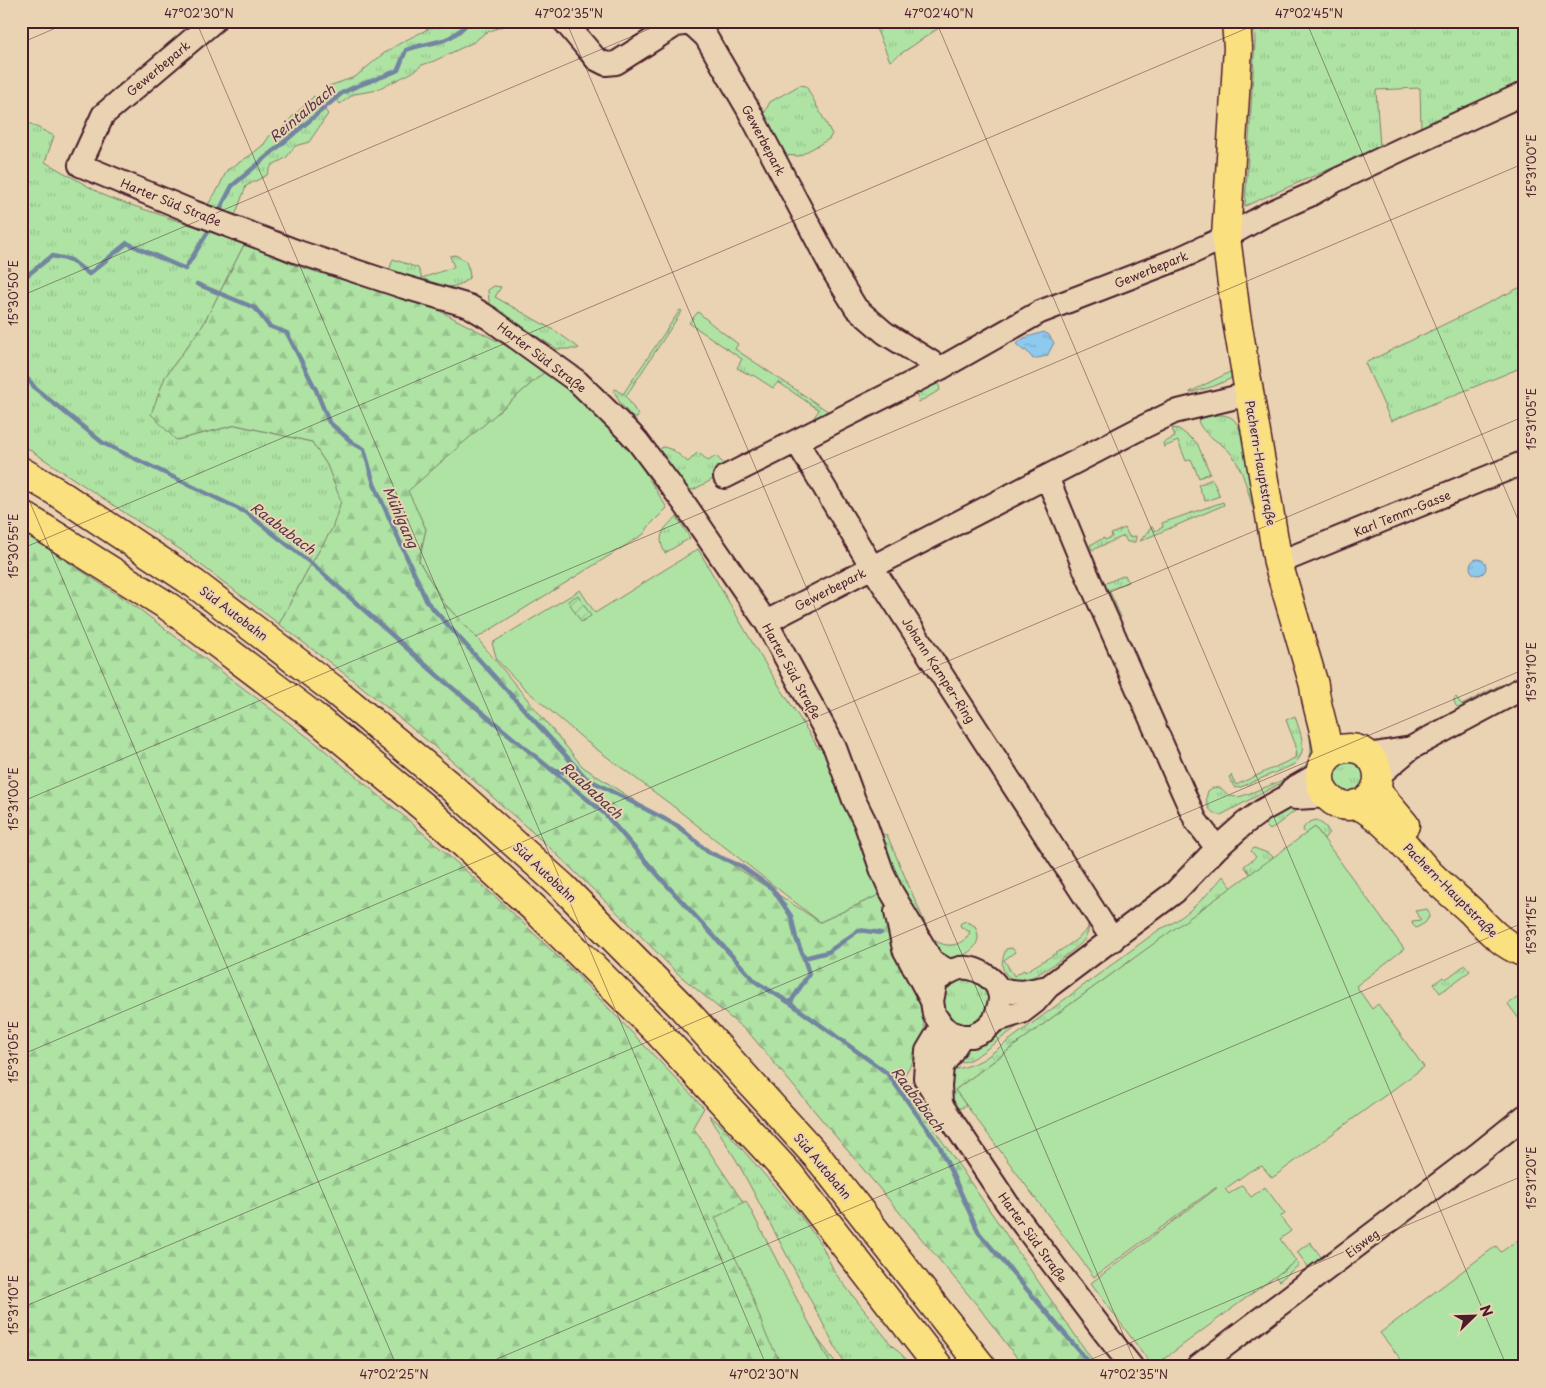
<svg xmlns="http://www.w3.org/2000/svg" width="1546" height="1388" viewBox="0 0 1546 1388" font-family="'Playpen Sans',sans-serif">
  <defs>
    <pattern id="grass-tufts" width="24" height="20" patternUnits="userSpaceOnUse" patternTransform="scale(1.25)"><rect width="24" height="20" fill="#aee3a4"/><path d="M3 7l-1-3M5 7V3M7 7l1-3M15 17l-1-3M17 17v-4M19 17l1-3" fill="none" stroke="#97c28d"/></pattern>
    <pattern id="forest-firs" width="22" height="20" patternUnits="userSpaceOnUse" patternTransform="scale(1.25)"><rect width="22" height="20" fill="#aee3a4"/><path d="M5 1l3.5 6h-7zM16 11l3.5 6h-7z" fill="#97c28d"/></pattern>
    <pattern id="garden-furrows" width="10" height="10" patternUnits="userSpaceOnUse" patternTransform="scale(1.25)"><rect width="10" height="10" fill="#aee3a4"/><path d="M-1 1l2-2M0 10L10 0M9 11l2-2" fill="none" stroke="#97c28d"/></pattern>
    <pattern id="water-ripples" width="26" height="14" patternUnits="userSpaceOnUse" patternTransform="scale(1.25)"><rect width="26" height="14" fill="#8ec9ee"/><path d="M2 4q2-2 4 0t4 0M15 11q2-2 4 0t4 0" fill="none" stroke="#7caccc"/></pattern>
  </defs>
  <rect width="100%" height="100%" fill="#ead3b3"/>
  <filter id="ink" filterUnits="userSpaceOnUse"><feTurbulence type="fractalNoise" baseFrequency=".02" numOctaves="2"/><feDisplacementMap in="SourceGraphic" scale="10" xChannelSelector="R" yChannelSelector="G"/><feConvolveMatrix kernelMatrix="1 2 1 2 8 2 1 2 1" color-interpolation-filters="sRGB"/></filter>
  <g filter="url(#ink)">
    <!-- grass -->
    <path fill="url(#grass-tufts)" stroke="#7c8168" d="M452,21H516L485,33L474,42L434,61L422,65L413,72L397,80L373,91L354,94L340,104L326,87L355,77L383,54L402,42L430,28L442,27Z
      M881,21H949L890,61L875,26Z
      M1254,21H1525V83L1421,128L1420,88L1376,90L1380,147L1245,206L1255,41Z
      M800,85L806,86L832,134L829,139L799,156L780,155L760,121L770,102Z
      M314,96L328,114L309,142L295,146L286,158L272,165L267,175L246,186L235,216L207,206L218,189L227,170L251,155L264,144L271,134L284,129L291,118Z
      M21,119L54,136L45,162L107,197L245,243L203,325L165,377L176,440L236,425L312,442L327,465L342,501L332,529L307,571L279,624L181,550L21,444Z
      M455,255L465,260L469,269L470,277C450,299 412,279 389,271L393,259L418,268L422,278L454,267L450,256Z
      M1525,285V366L1391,421L1365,363Z
      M494,286L501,287L495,297L557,332L579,348L577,349H557L493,309L489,301L488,290Z
      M680,310L682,311L626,396L638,415L637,418H633L620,403L614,391L615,389L623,394Z
      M698,312L713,325L738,344L735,349L829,412L832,409L841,412L818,422L813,419L819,410L778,382L773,388L753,375L752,376L737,368L742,359L689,323Z
      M1232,371H1234L1230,379L1214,386L1190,393V392Z
      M938,382L940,390L919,402L917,393Z
      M1210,415C1217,415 1227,414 1233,419C1247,431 1256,494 1260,514L1255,515C1248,494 1244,468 1229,451C1219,441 1203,435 1198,421L1200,419Z
      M1172,428L1179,429L1197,443L1210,473L1199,478L1191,459L1186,461L1178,441L1164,447L1163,443L1175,437Z
      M664,447L673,450L688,462L698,452L708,461L716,456L728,468L745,462L693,490L683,488L659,450L661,448Z
      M1212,479L1220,496L1205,501L1198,485Z
      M1223,502L1224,505L1140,541L1152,526L1155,531L1163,527L1162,523Z
      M677,517L690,538L665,553C656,536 664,527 677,517Z
      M1125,528L1129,537L1136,536L1135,542H1127L1124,536L1092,550L1090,545L1104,538L1105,540L1112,537L1111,534Z
      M1125,575L1128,582L1109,590L1121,617L1119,618L1104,584Z
      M1500,685L1502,688L1462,710C1457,708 1454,704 1454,699L1456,697L1462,705Z
      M1295,716C1300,734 1310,751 1293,765L1241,787L1235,788L1233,785L1229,777L1231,775L1236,785L1295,758L1296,746L1286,720Z
      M1316,737L1315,758L1307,769L1221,815C1208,814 1204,802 1208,791L1212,788L1218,787C1230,793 1226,799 1242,796C1258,790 1300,776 1308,762C1312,755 1311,746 1310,739Z
      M1332 777a17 17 0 1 1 34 0a17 17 0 1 1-34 0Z
      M1298,805L1299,808L1270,830L1266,826L1269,819Z
      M1317,820L1326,827L1329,832L1324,839L1315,827L1306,834L1303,830C1304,824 1311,821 1317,820Z
      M878,829L882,834L887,835L931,937C943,949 962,948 970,932L961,927L960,924L965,921L975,926C976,929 978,933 978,937C978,950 960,959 949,959C945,959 941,957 937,956L909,914Z
      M1254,848L1270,854L1274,858L1251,875L1244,866L1256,857L1251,851Z
      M1056,870L1089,921C1089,929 1088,934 1084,940C1077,949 1035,979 1023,981C1018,982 1013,979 1009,977C999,969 1002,959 1006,949L1012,948L1015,952L1004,960L1014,976L1024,970L1025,972C1042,961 1077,943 1088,928V922L1055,872Z
      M1223,876L1232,888L1076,1000L955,1090L966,1105L962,1108H955L947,1098L944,1070C959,1070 970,1066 984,1059L1160,929C1182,921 1208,895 1223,876Z
      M1427,909L1429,912V917L1425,923L1416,928L1413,925L1412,921L1421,920L1415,911Z
      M1465,965L1470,971L1440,993L1434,984L1443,977L1446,979Z
      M954,975L988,985L991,1011L971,1028L946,1021L940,988Z
      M1022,1023L977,1056L967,1061L945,1065L961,1049L974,1048L989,1042L1006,1027Z
      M709,1115L722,1126L803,1219L822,1246L835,1273L890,1343L914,1367H846L738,1163Z
      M1310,1242L1325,1262L1312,1272L1297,1252Z
      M1296,1261L1299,1265L1279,1281L1275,1276Z"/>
    <!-- forest -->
    <path fill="url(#forest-firs)" stroke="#7c8168" d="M245,243L294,265L434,308L549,368L409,491L426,529L419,561L444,603L477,638L583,767L820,922L881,894L918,997L927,1038L901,1081L1097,1367H1024L977,1305L750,1034L677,973L626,921L549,847L453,762L362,687L279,624L307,571L332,529L341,501L327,465L312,442L236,425L176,440L151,414L165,377L203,325Z
      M21,531L139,609L317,744L406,818L500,901L575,973L704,1108L693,1127L751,1214L807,1325L839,1367H21Z"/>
    <!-- park -->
    <path fill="#aee3a4" stroke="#7c8168" d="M549,368L623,437L667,508L649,526L644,534L477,638L444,603L419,561L426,529L408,491Z
      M698,549L756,649L819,749L824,747L881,894L820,922L669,803L587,742L524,688L497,660L492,643L580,590L595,613Z
      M1315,827L1404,949L1356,986L1372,1009L1378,1004L1424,1067L1272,1178L1262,1166L1250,1171L1225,1189L1229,1194L1242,1185L1251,1197L1265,1187L1285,1214L1280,1217L1291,1231L1280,1239L1296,1261L1153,1367L1091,1283L1217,1188H1215L1094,1277L955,1090L1076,1000Z
      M1525,993V1027L1508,1004Z
      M746,1201L832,1367H783L767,1337L744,1275L715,1218Z
      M1525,1235V1367H1407L1380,1333L1496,1246L1501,1252Z"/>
    <!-- garden -->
    <path fill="url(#garden-furrows)" stroke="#7c8168" d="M578,595L591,616L581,622L568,601Z"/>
    <!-- water -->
    <path fill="url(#water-ripples)" stroke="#7385a0" d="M1044,332L1049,335L1054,343L1047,356L1033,359L1026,350L1024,351L1016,344L1024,338Z
      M1470 567a8 8 0 1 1 16 0a8 8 0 1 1-16 0Z"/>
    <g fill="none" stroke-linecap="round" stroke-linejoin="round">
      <!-- stream -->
      <path stroke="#7385a0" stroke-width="4.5" d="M218,213L232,186L342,93C360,83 380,79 398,70L406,50C418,45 431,44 444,40C455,36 462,29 470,21
        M21,280L52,256L71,260L89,274L127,243L185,269L211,227
        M197,284L255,308L269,326L287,333L316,390L329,422L353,443L364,449L374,484L427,602L586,778
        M21,371L36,389L103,443L247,513L317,568L438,676L604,813L664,882L756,982L790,1003L887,1073L939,1145L979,1233L1093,1367
        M552,769L586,778L678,826L708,852L741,866L772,888L791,916L796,938L804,958
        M790,1003L809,974L804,958L828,952L859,930L881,933"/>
      <defs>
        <path id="minor" d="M214,21L103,115L80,165L193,212L298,252L404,287L469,306L489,318L578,382L630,433L638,442L684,503L766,622L835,748L854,800L865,822L882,871L891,891L932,961L950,972
          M564,21L596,59L606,64L616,63L676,25L691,23L706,37L748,109L835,274L856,308L885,333L941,368
          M797,442L872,567L1113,940
          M725,477L941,368L1040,312L1178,259L1226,237L1267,214L1310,195L1337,180L1402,149L1525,93
          M1047,477L1086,572L1183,792L1196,821L1217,848
          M1278,563L1525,462
          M766,622L1139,429L1174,412L1249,394
          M1368,755L1411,748
          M1378,776L1411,748L1525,687
          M1288,796L1292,789L1320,773
          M896,912L904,949L932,1001
          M998,990L1022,992L1048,987
          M994,1021C996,1014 1000,1006 1000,998C1000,980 977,966 960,968C951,970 943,976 936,981L932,1001L934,1014L942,1026L950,1032L962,1036H972L985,1030L994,1021L1022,1012L1035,1002L1048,987L1175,892L1217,848L1245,823L1263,810L1288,796L1296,798L1328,796
          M942,1026L927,1051L925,1078L941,1104L1007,1203L1105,1333L1132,1367
          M941,1103L940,1086L942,1067L962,1036
          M1197,1367L1478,1154L1525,1116"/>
        <path id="major" d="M1236,21L1238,48L1226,237L1236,315L1278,563L1314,685C1316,709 1327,732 1328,756
          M1320 777a29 29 0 1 1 58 0a29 29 0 1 1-58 0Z
          M1376,787L1380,795L1405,825
          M1356,804C1388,820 1408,850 1431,875C1444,888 1458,899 1471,911C1487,928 1502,945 1525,953"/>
        <path id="highway" d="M21,471L55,491L195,584L334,690L450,786L563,887L683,1008L821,1161L982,1367
          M21,514L169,607L312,715L427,810L537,911L658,1032L790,1175L939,1367"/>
      </defs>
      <!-- minor casing -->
      <use href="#minor" stroke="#4a1f2b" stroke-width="26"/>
      <!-- major casing -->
      <use href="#major" stroke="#4a1f2b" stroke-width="31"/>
      <!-- highway casing -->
      <use href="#highway" stroke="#4a1f2b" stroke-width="31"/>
      <!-- minor -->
      <use href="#minor" stroke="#ead3b3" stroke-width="22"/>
      <!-- major -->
      <use href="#major" stroke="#fbe080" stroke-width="28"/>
      <!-- highway -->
      <use href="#highway" stroke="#fbe080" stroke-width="28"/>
    </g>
  </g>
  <!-- ticks -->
  <path fill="none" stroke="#4a1f2b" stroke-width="1" stroke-opacity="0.45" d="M196,21L767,1367M566,21L1137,1367M936,21L1507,1367M1306,21L1525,536M21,43L72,21M21,296L668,21M21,481L397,1367M21,549L1264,21M21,802L1525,163M21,1055L1525,416M21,1308L1525,669M21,1353L27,1367M478,1367L1525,922M1073,1367L1525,1175"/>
  <g text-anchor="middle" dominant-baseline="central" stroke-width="4" stroke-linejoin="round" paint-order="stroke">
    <!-- street labels -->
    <g font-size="12" fill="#4a1f2b" stroke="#ead3b3">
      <text transform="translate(158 68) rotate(-40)">Gewerbepark</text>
      <text transform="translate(764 140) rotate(62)">Gewerbepark</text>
      <text transform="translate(171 202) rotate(22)">Harter Süd Straße</text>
      <text transform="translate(1151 269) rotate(-22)">Gewerbepark</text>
      <text transform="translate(542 357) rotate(37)">Harter Süd Straße</text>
      <text transform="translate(1261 463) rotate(80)">Pachern-Hauptstraße</text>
      <text transform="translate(1402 513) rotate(-22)">Karl Temm-Gasse</text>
      <text transform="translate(830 589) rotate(-27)">Gewerbepark</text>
      <text transform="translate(234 613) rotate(37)">Süd Autobahn</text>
      <text transform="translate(939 670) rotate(57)">Johann Kamper-Ring</text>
      <text transform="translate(792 671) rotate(61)">Harter Süd Straße</text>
      <text transform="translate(545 872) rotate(43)">Süd Autobahn</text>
      <text transform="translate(1451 890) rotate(45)">Pachern-Hauptstraße</text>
      <text transform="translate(823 1166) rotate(50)">Süd Autobahn</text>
      <text transform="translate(1033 1237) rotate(54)">Harter Süd Straße</text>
      <text transform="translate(1362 1243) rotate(-37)">Eisweg</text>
    </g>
    <!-- water labels -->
    <g font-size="14" font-style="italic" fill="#543848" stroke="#ead3b3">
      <text transform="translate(302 113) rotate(-40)">Reintalbach</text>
      <text transform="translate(401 517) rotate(66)">Mühlgang</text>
      <text transform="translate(283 528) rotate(37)">Raababach</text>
      <text transform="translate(592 790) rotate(42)">Raababach</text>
      <text transform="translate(918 1099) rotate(53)">Raababach</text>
    </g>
  </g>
  <!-- margin -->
  <rect width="1546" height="1388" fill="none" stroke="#ead3b3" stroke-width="55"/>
  <!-- north arrow -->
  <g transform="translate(1474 1316) rotate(67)" stroke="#ead3b3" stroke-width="4" paint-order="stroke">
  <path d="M0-4L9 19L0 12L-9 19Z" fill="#4a1f2b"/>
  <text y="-8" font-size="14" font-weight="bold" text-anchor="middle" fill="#4a1f2b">N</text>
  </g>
  <rect x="28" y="28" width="1490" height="1332" fill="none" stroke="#4a1f2b" stroke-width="2"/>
  <g font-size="12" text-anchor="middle" fill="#4a1f2b">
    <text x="199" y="18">47°02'30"N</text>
    <text x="569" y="18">47°02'35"N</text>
    <text x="939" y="18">47°02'40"N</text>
    <text x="1309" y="18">47°02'45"N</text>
    <text transform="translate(1532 166) rotate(-90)" y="4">15°31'00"E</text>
    <text transform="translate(14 293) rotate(-90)" y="4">15°30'50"E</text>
    <text transform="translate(1532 419) rotate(-90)" y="4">15°31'05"E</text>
    <text transform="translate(14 546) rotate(-90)" y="4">15°30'55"E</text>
    <text transform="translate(1532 672) rotate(-90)" y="4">15°31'10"E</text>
    <text transform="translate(14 799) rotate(-90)" y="4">15°31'00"E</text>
    <text transform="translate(1532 925) rotate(-90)" y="4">15°31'15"E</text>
    <text transform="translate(14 1052) rotate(-90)" y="4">15°31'05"E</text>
    <text transform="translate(1532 1178) rotate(-90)" y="4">15°31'20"E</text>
    <text transform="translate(14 1305) rotate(-90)" y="4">15°31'10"E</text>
    <text x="394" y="1379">47°02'25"N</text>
    <text x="764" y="1379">47°02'30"N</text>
    <text x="1134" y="1379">47°02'35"N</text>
  </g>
</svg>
